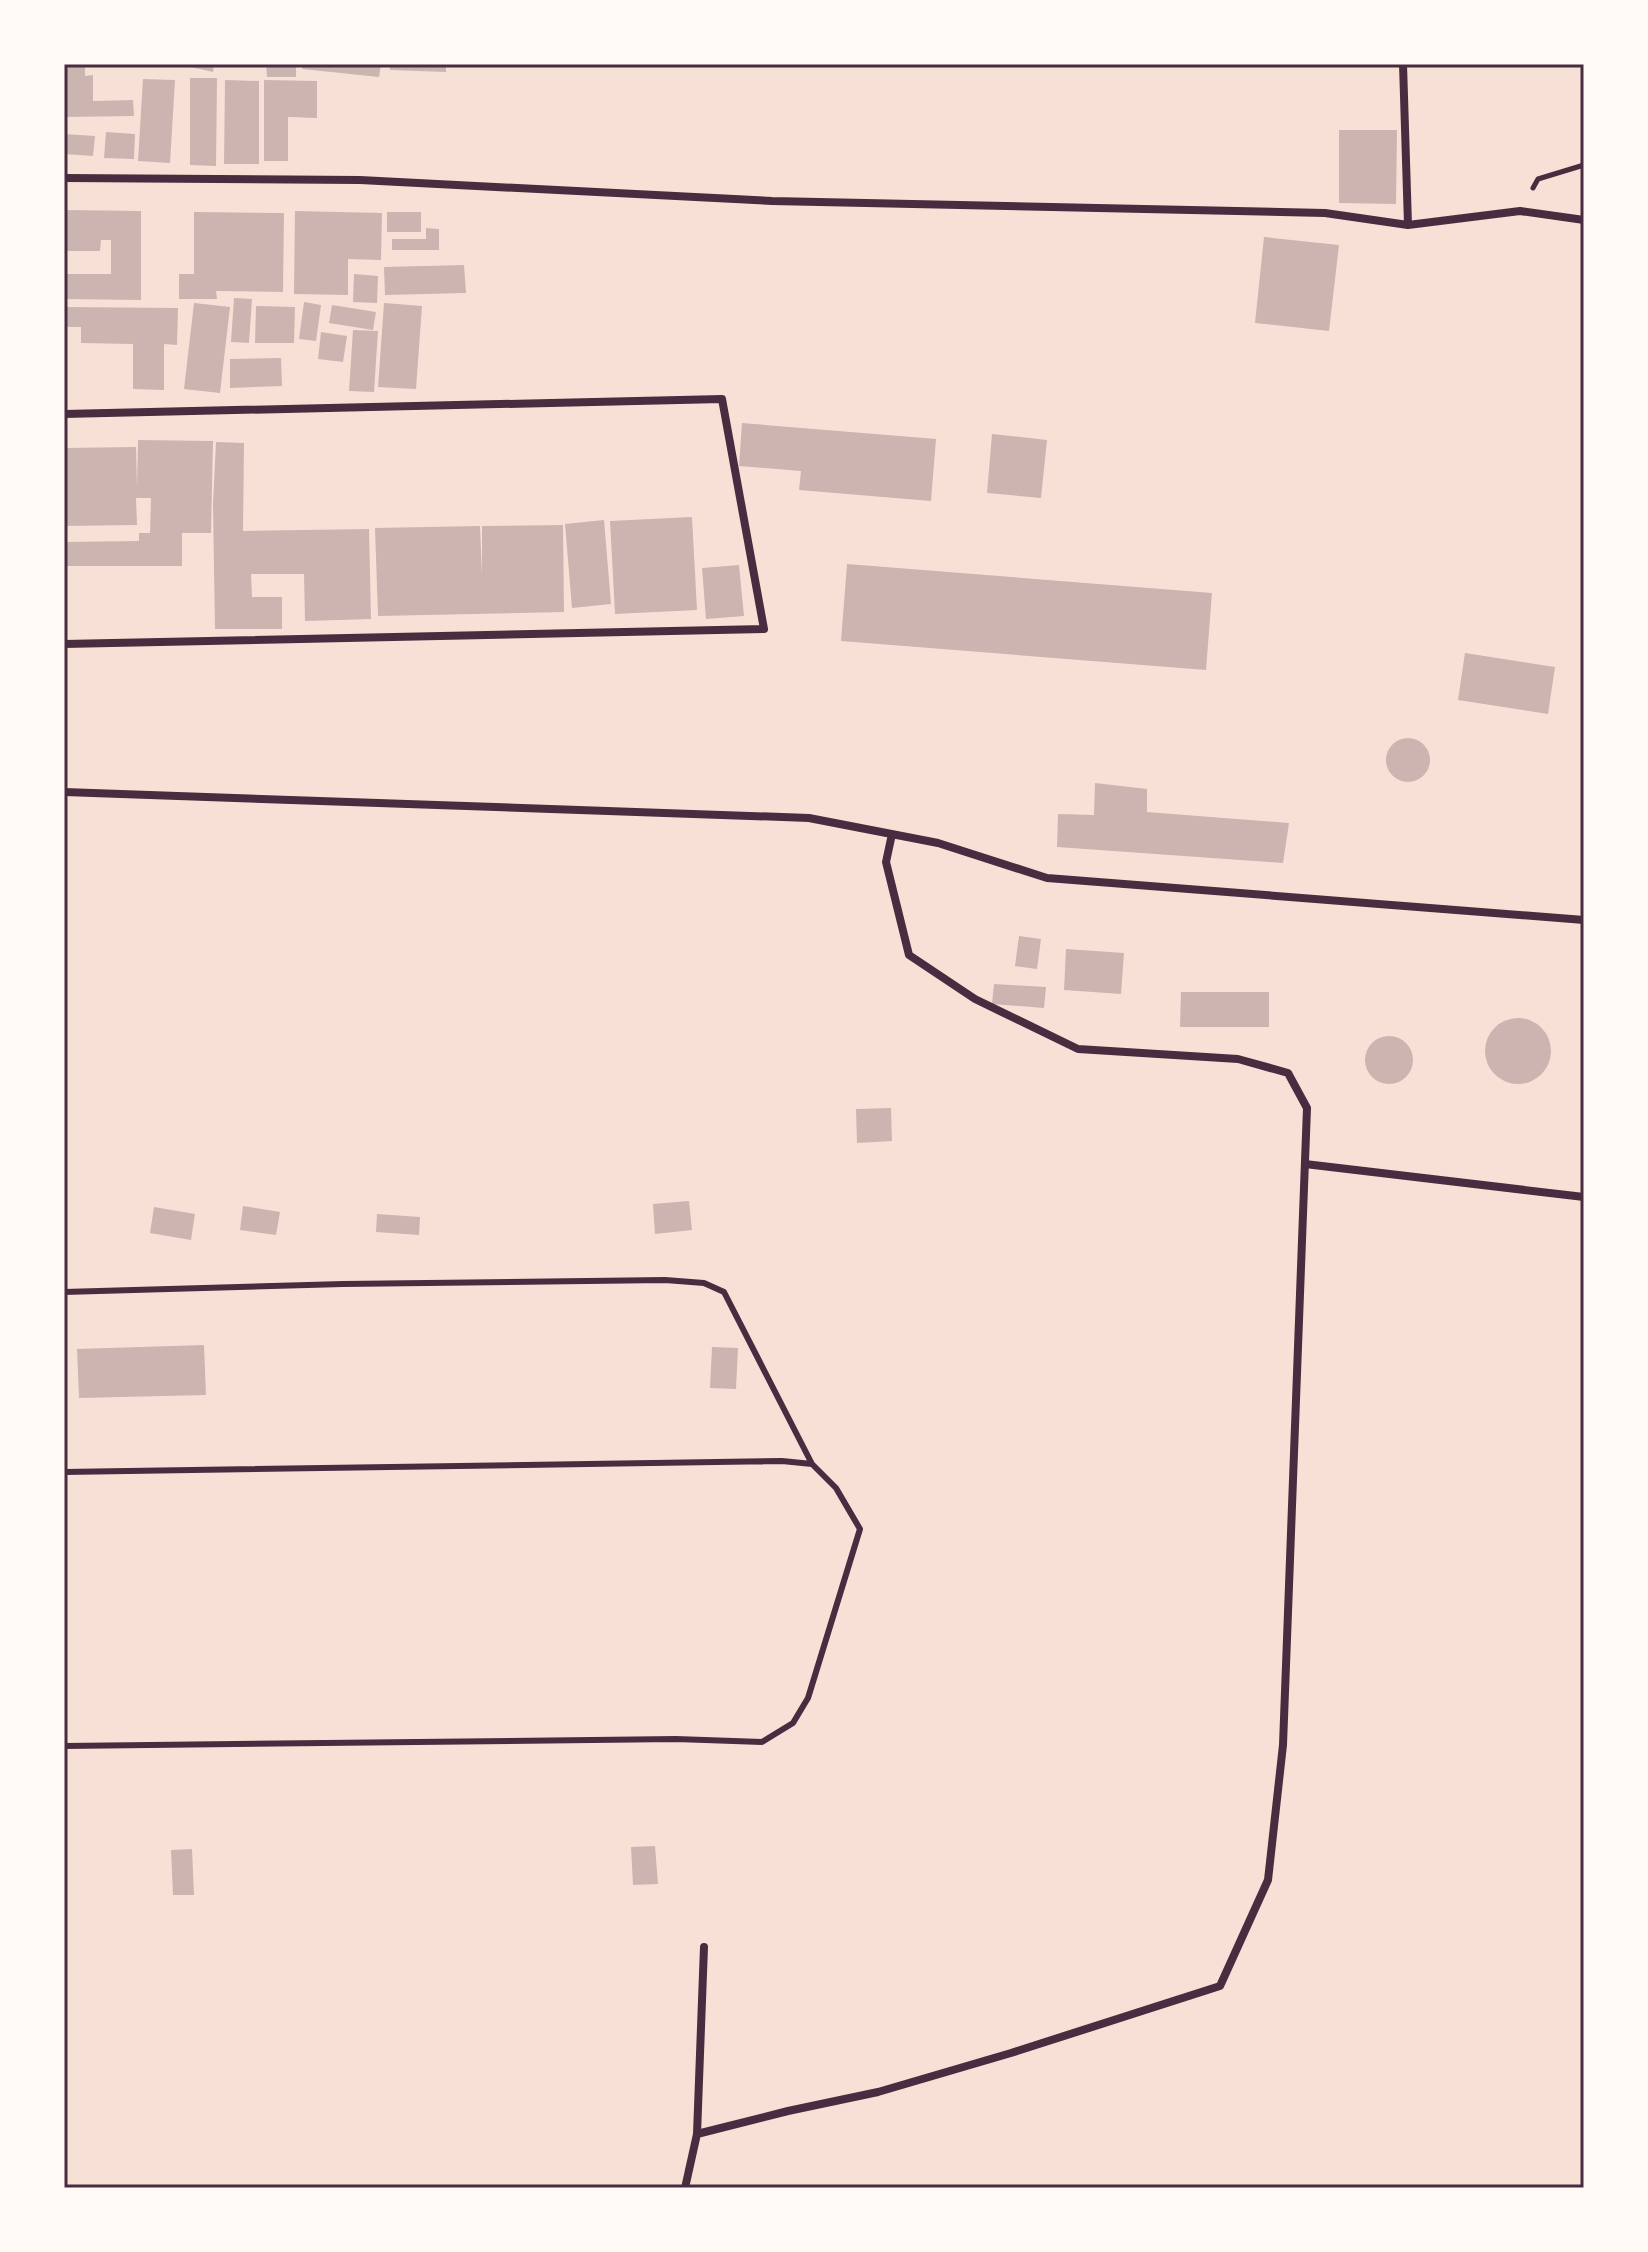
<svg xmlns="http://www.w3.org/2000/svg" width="1648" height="2252" viewBox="0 0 1648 2252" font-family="Cabin,sans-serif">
  <rect width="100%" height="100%" fill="#f7e1d7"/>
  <!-- building -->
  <path fill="#ccb4b1" d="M64,64H85V76L93,75V101L133,100L134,116L64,117Z
    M177,64H214L213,72Z
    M266,64H296V77H267Z
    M303,64H381L379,77L302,69Z
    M390,64H446V72L390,70Z
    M190,78H217L216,166L190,165Z
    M143,79L175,80L170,163L138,161Z
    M225,80L259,81V164H224Z
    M264,80L317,81V118L288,117V161H264Z
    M1339,130H1397L1396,204L1339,203Z
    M106,132L135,134L134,159L104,158Z
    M64,134L95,136L93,156L64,154Z
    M64,210L141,211V300L64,299V274H111V240H101L100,251H64Z
    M295,211L382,213L381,260L348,259V295L294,294Z
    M194,212L284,213L283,292L216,291L217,299H179V274H194Z
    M387,212H421V232H387Z
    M426,228L439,229V250H392V239H426Z
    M1264,237L1339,245L1329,331L1255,323Z
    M464,265L466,293L385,295L384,267Z
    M354,274L378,276L377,303L353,302Z
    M234,298L252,299L249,343L231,342Z
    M304,302L321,305L316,341L299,339Z
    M194,303L230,307L220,393L184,389Z
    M384,303L422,306L416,389L378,387Z
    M332,305L376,312L373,330L329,323Z
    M256,306L295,307L294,343H255Z
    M64,307L178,308L177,345L164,344V390L133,389V344L81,343V327H64Z
    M353,330L378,331L374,392L349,391Z
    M321,332L347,336L343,362L318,359Z
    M281,358L282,386L230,388V359Z
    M742,423L936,439L931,501L799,490L801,471L739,466Z
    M992,434L1047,440L1041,498L987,493Z
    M138,440L213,441L211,533H182V566H64V542L139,541V533H150L151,498H136L137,525L64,526V448L136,447L137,488Z
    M216,442L244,443L243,531L369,529L371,619L305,621L304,574H251L252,597H282V629H215L213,504Z
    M692,517L697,610L615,614L610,521Z
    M604,520L611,604L572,608L565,524Z
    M563,525L564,612L378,616L375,528L480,526L482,576V526Z
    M847,564L1212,593L1206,670L841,641Z
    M739,565L744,616L706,619L702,568Z
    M1465,653L1555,667L1548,714L1458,700Z
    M1386 760a22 22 0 1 1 44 0a22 22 0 1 1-44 0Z
    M1095,783L1147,789V812L1289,823L1283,863L1057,847L1058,814L1094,815Z
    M1019,936L1041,939L1037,969L1015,966Z
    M1066,949L1124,953L1121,994L1064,990Z
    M994,984L1046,987L1044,1008L992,1004Z
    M1181,992H1269V1027H1180Z
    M1485 1051a33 33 0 1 1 66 0a33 33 0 1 1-66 0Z
    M1365 1060a24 24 0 1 1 48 0a24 24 0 1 1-48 0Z
    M891,1108L892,1141L857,1143L856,1109Z
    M689,1201L692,1230L655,1234L653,1204Z
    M243,1206L280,1212L276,1235L240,1230Z
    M154,1207L195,1214L191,1240L150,1233Z
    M377,1214L420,1217L419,1235L376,1232Z
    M204,1345L206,1395L79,1398L77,1349Z
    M712,1347L738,1348L736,1389L710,1388Z
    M655,1846L658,1884L633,1885L631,1847Z
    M192,1849L194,1895H173L171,1850Z"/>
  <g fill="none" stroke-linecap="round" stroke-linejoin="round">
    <!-- path -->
    <path stroke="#4a2c40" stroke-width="5" d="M1533,188L1538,179L1584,165"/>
    <!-- service -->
    <path stroke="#4a2c40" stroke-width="6" d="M64,1292L343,1284L665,1280L704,1283L724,1292L812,1464
      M64,1472L782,1461L812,1464L836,1488L860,1529L808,1698L793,1723L762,1742L676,1739L64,1746"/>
    <!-- minor -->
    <path stroke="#4a2c40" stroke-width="8" d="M1403,64L1408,225
      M64,178L360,180L772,201L1325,213L1408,225L1520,211L1584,220
      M64,414L722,399L764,629L64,644
      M64,792L809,818L938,843L1047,878L1584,920
      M1305,1164L1584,1197
      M697,2134L788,2111L878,2092L1011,2053L1220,1986L1268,1880L1283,1745L1307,1108L1288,1073L1238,1059L1078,1049L975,999L909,955L886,862L892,834
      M685,2188L697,2134L704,1947"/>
  </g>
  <!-- border -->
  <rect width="1648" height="2252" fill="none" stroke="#fffaf5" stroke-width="132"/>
  <rect x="66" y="66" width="1516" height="2120" fill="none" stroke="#4a2c40" stroke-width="3"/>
</svg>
